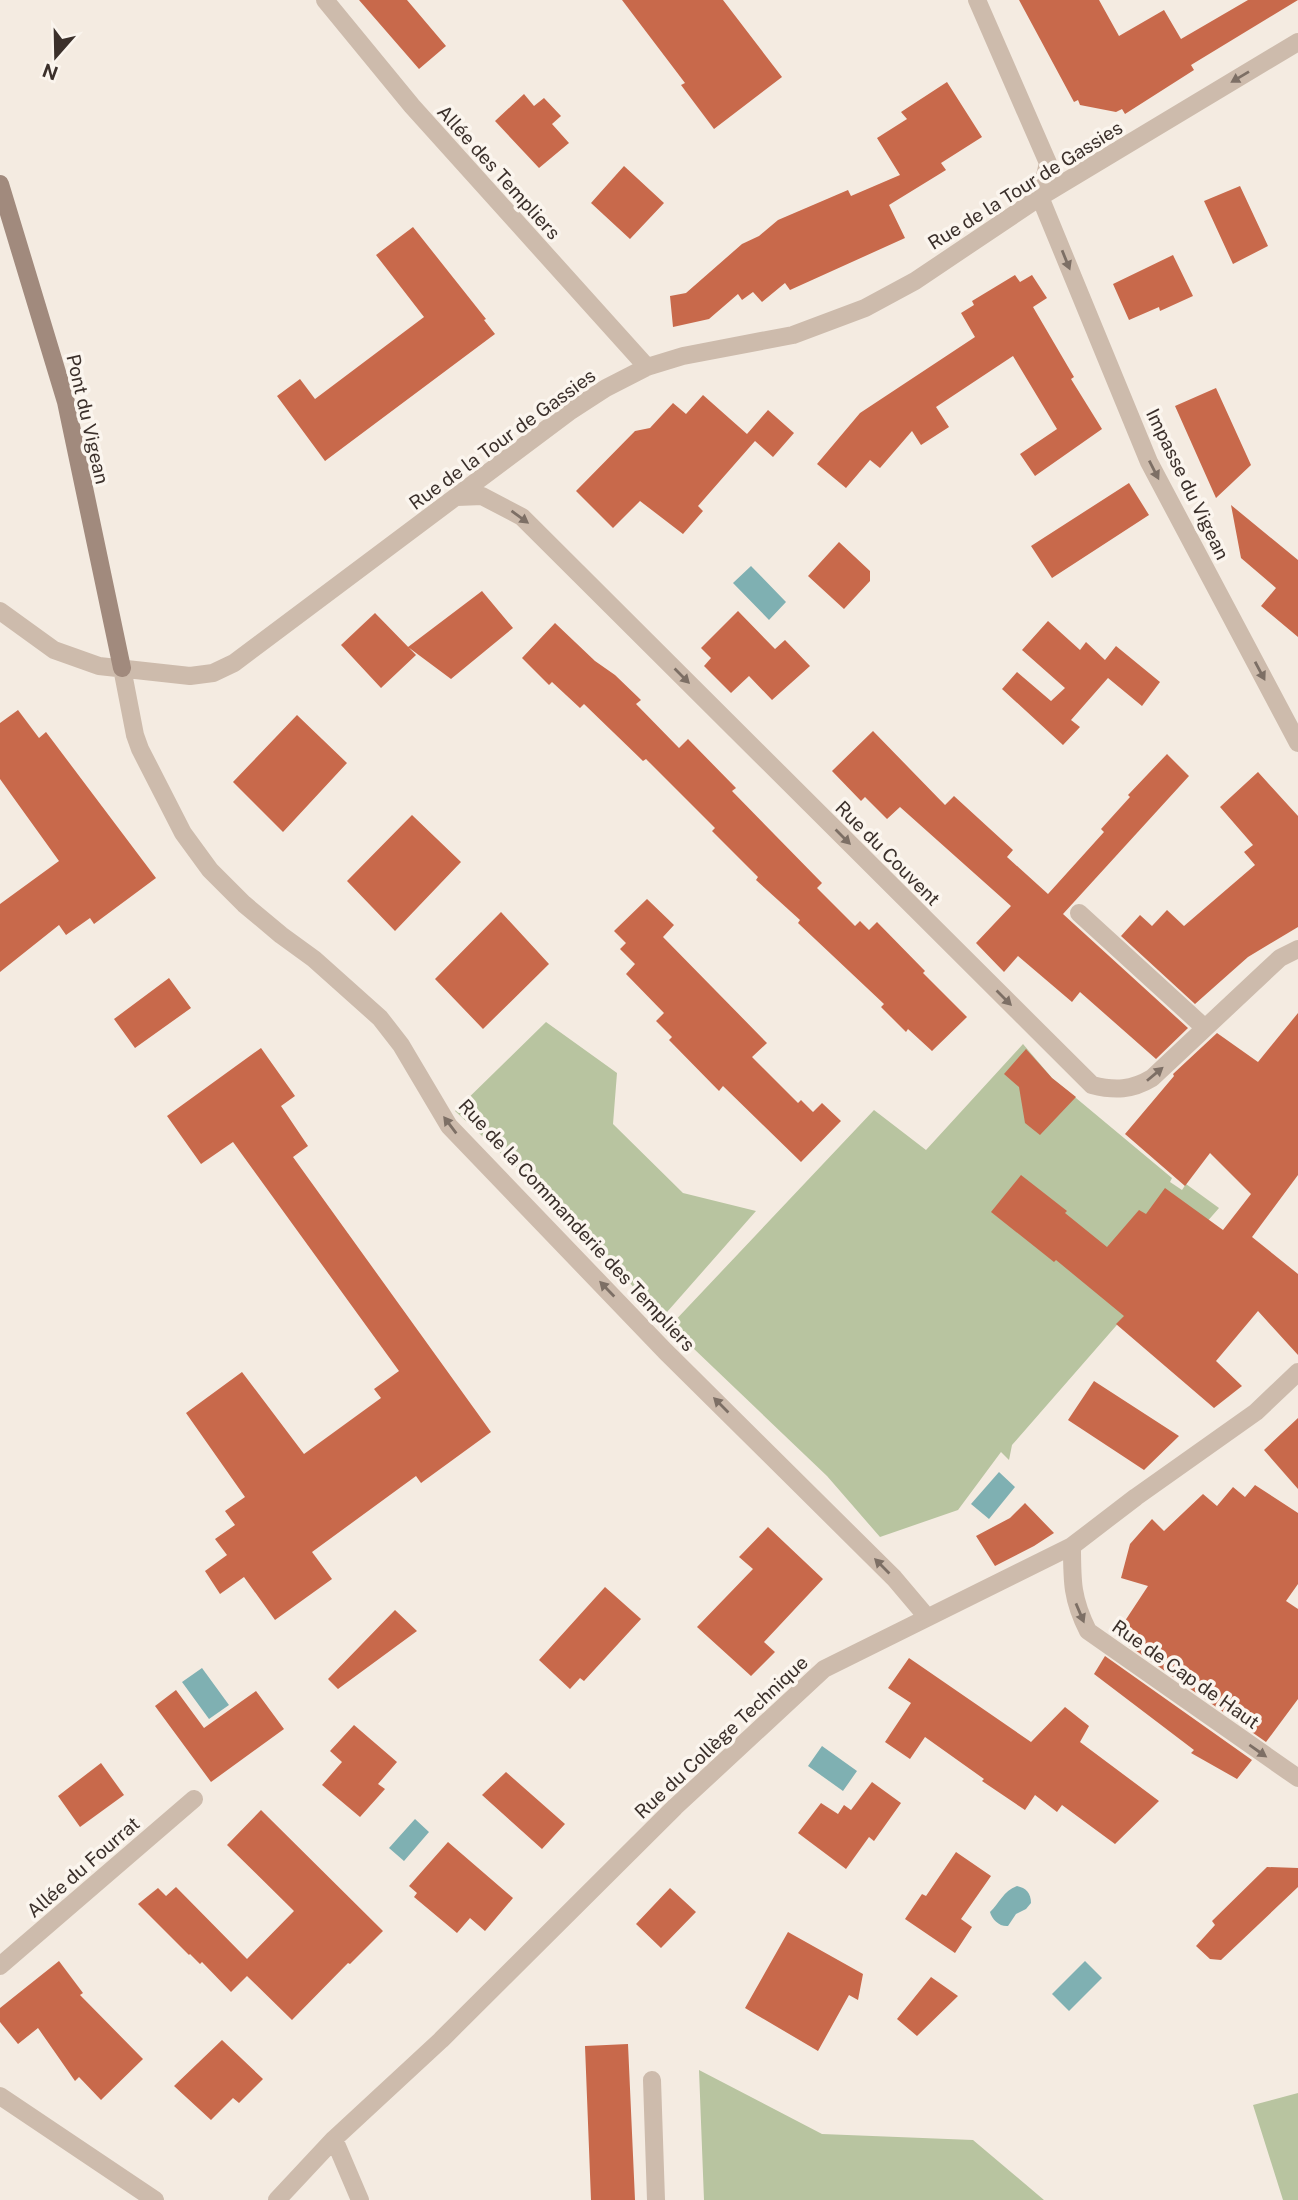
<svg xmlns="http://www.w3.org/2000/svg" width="1298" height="2200" viewBox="0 0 1298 2200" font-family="'Public Sans',sans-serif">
  <rect width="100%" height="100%" fill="#f4ebe1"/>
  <!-- green -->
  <path fill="#b8c4a0" d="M546,1022L617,1073L613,1124L683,1193L756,1211L660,1320L596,1241L455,1111Z
    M1023,1044L1052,1078L1172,1178L1170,1182L1182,1190L1186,1184L1219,1208L1012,1445L1009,1460L1001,1452L958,1510L880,1537L827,1476L670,1326L874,1110L926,1150Z
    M699,2070L822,2134L973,2140L1044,2200H704Z
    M1298,2093V2200H1283L1253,2105Z"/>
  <!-- water -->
  <path fill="#7fb0b2" d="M751,566L786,602L769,620L733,583Z
    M999,1472L1015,1487L989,1519L971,1504Z
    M202,1668L229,1705L209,1719L182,1682Z
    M822,1746L857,1771L843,1791L808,1766Z
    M415,1819L429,1832L404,1861L389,1848Z
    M1017,1886C1026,1888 1031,1893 1031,1903L1026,1909L1016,1914L1008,1926C1000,1927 992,1920 990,1912C999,1904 1003,1891 1017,1886Z
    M1085,1961L1102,1978L1069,2011L1052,1994Z"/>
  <!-- building -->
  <path fill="#c8694b" d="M359,0H407L446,46L419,69Z
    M622,0H723L782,77L714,129L681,85L685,83Z
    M1019,0H1099L1119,36L1164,10L1181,39L1248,0H1298L1191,65L1194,70L1125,114L1122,109L1116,112L1080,105L1078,100L1074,102Z
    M947,82L982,137L941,163L946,170L889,205L905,238L790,290L785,283L762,302L753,292L742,300L738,294L709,319L673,327L670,296L686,293L742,244L759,236L778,220L848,190L851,196L900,175L877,138L907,119L901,112Z
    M524,94L534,106L544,98L561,116L552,124L569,143L539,168L495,121Z
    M624,166L664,203L630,239L591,203Z
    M1240,186L1268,246L1233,264L1204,201Z
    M413,227L486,319L484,320L495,334L325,461L277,396L300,379L315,399L424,317L376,255Z
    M1173,255L1193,296L1160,311L1159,307L1129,320L1113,284Z
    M1015,275L1020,282L1032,275L1047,298L1033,307L1074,377L1071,379L1102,429L1035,476L1020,454L1057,429L1013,356L936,407L949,427L921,445L912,431L880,468L870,460L846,488L817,464L860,413L975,337L961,313L974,305L972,301Z
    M1216,388L1251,465L1216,498L1175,406Z
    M703,395L747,434L768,410L794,433L773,457L755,441L698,506L703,511L683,534L640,501L613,528L576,491L635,431L650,428L673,403L686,414Z
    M1129,483L1149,515L1052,578L1031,546Z
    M1231,505L1298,560V637L1261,606L1276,588L1241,558Z
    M839,542L870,571V581L844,609L808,576Z
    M482,591L513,628L451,679L408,647Z
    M738,611L775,649L785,640L810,666L772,700L749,676L731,693L704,666L711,658L701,648Z
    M375,613L416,655L381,688L341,645Z
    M1048,621L1080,650L1086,642L1105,660L1116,646L1160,682L1142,706L1108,678L1071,720L1080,727L1063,745L1002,689L1017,672L1051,701L1065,688L1022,650Z
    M555,623L595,661L615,675L641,700L636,704L679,748L688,739L736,788L732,791L822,883L817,888L855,926L860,921L869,930L877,922L925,971L923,973L967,1017L932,1051L908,1029L906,1032L881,1007L884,1004L798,923L800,920L756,880L758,877L712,831L715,828L646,759L643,761L584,704L580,708L552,682L549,685L522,658Z
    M18,710L39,738L46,732L156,878L94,924L90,918L66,935L59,925L0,972V904L59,861L0,779V723Z
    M297,715L347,763L283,832L233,782Z
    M873,731L945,805L954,796L1013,850L1007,857L1048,894L1104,832L1101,829L1130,797L1128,795L1167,754L1189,776L1063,914L1188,1028L1156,1059L1080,992L1072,1002L1018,956L1004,972L976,943L1011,906L900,807L887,819L865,797L861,801L832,771Z
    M1258,772L1298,816V927L1248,957L1195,1004L1121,936L1140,915L1152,926L1167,910L1184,926L1255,865L1244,852L1253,845L1220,807Z
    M412,815L461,862L395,931L347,881Z
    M647,899L674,925L663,937L767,1043L752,1057L798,1103L801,1100L813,1112L822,1103L841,1121L801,1162L723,1086L719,1091L669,1040L672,1037L656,1021L664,1013L626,974L635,964L620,949L626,943L614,931Z
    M501,912L549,964L483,1029L435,979Z
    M169,978L191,1008L135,1048L114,1019Z
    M1298,1013V1175L1252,1237L1298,1274V1355L1258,1311L1216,1361L1242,1386L1214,1408L1116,1324L1124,1316L1056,1260L1054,1262L991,1212L1021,1175L1067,1211L1065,1213L1107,1247L1139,1210L1146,1214L1165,1188L1223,1230L1251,1194L1210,1153L1185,1186L1125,1134L1174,1076L1173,1074L1217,1033L1258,1062Z
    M261,1048L295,1096L281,1106L308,1146L293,1157L491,1432L421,1483L416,1476L312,1552L332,1579L275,1620L244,1577L220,1594L205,1571L227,1555L215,1539L235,1525L225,1511L245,1497L186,1413L242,1372L304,1454L381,1398L374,1389L399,1371L233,1142L201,1164L167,1116Z
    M1026,1049L1052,1078L1076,1097L1040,1135L1025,1123L1019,1087L1004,1074Z
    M1094,1381L1179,1436L1144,1470L1068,1420Z
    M1298,1418V1489L1264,1450Z
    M1255,1485L1298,1513V1584L1286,1601L1298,1609V1699L1266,1742L1115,1636L1148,1586L1121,1578L1130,1544L1152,1519L1164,1531L1203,1494L1217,1506L1233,1487L1245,1497Z
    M1025,1503L1054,1533L1034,1546L995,1566L976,1536L1010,1518Z
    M768,1527L823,1579L764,1642L775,1652L751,1676L697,1627L753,1569L739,1557Z
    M605,1587L641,1619L584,1681L580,1678L570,1689L539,1660Z
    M395,1610L417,1631L338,1689L328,1679Z
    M1105,1656L1252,1760L1237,1779L1191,1753L1194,1750L1094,1674Z
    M909,1658L1031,1742L1065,1707L1089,1726L1080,1742L1159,1801L1115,1844L1062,1805L1057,1812L1035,1795L1025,1810L982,1781L984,1779L925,1737L910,1759L885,1742L911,1703L888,1688Z
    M176,1690L204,1728L256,1691L284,1729L211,1782L155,1706Z
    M354,1725L397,1762L378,1784L385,1789L360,1817L322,1785L342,1762L330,1751Z
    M101,1763L124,1795L80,1827L58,1796Z
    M506,1772L565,1824L542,1849L482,1795Z
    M872,1782L901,1803L874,1841L869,1837L846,1869L798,1833L821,1803L838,1814L844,1805L851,1810Z
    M261,1810L383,1931L350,1964L348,1963L292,2020L247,1976L231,1992L202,1962L200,1964L190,1954L189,1955L138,1904L158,1888L166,1896L176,1887L247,1959L294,1911L227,1845Z
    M448,1842L513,1898L485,1931L470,1918L457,1933L414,1897L417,1893L409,1886Z
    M956,1852L991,1876L961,1919L972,1927L955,1953L905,1919L922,1894L926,1896Z
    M1267,1867L1298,1868V1887L1221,1960L1210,1959L1196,1946L1215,1925L1212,1921Z
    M670,1888L696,1912L661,1948L636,1924Z
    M788,1932L863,1974L858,2000L849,1995L818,2051L745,2008Z
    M59,1961L83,1993L80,1995L143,2059L101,2100L79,2077L75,2081L38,2028L18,2044L0,2022V2008Z
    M931,1977L958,1996L917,2036L897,2019Z
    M222,2040L263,2079L239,2103L233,2098L211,2120L174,2086Z
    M628,2044L635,2200H591L585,2046Z"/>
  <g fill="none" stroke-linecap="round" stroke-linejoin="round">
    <!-- street -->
    <path stroke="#cdbbac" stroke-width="18" d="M325,0L412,106L647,367
      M977,0L1048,163L1040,197
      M1040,197L1149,462L1298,743
      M457,497L482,496L522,517L1092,1085C1115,1091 1132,1090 1152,1078L1266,971L1280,958L1298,949
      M0,611L54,650L99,666L190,676L213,673L234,663L569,412L606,388L647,367L683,356L793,335L865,308L915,281L1040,197L1298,42
      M122,668L135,735L140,749L183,833L210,870L244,904L281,935L314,959L380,1018L401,1045L449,1126L665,1351L894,1578L927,1617
      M1079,913L1205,1028
      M1072,1546C1072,1582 1072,1599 1088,1631L1298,1778
      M0,1966L194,1799
      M652,2080L656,2200
      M0,2096L155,2200
      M334,2139L360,2200
      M277,2200L334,2139L441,2040L675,1807L824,1669L1072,1546L1136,1497L1256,1412L1298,1372"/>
    <!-- secondary -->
    <path stroke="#a18a7d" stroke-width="18" d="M0,184L66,402L122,668"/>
  </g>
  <!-- one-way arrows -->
  <defs><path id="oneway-solid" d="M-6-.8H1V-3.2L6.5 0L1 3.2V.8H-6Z" transform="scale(1.75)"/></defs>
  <g fill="#7d6f65">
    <use href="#oneway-solid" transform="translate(1240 77) rotate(149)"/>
    <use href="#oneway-solid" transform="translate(1066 260) rotate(68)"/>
    <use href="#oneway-solid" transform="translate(1154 470) rotate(63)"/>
    <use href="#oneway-solid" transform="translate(520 517) rotate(36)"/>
    <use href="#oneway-solid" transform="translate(1260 671) rotate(62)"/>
    <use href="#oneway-solid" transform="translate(682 676) rotate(45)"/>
    <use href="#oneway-solid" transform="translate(843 837) rotate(45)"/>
    <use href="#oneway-solid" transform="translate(1004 998) rotate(45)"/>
    <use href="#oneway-solid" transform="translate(1155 1074) rotate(-40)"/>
    <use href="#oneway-solid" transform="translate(450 1125) rotate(-127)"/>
    <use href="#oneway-solid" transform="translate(607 1289) rotate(-134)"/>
    <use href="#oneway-solid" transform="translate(721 1405) rotate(-135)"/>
    <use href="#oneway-solid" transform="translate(882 1566) rotate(-135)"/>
    <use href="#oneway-solid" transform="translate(1080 1613) rotate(67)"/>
    <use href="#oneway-solid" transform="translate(1258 1751) rotate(35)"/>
  </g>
  <g text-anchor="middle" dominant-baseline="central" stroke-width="7" stroke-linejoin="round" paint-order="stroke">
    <!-- street labels -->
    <g font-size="19" fill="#3b302b" stroke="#fbf5ee">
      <text transform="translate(499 172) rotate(48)">Allée des Templiers</text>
      <text transform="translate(1025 185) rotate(-32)">Rue de la Tour de Gassies</text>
      <text transform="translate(88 419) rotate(77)">Pont du Vigean</text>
      <text transform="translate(502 439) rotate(-36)">Rue de la Tour de Gassies</text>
      <text transform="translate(1188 484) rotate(64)">Impasse du Vigean</text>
      <text transform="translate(888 853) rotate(45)">Rue du Couvent</text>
      <text transform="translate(577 1225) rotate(47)">Rue de la Commanderie des Templiers</text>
      <text transform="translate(1186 1674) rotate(35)">Rue de Cap de Haut</text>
      <text transform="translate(721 1737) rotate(-43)">Rue du Collège Technique</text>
      <text transform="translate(83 1867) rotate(-41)">Allée du Fourrat</text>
    </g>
  </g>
  <!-- north arrow -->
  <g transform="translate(56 56) rotate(200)" stroke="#fbf5ee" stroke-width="5" paint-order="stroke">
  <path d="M0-5L12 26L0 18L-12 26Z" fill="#3b302b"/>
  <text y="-10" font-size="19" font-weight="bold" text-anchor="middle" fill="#3b302b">N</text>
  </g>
</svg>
